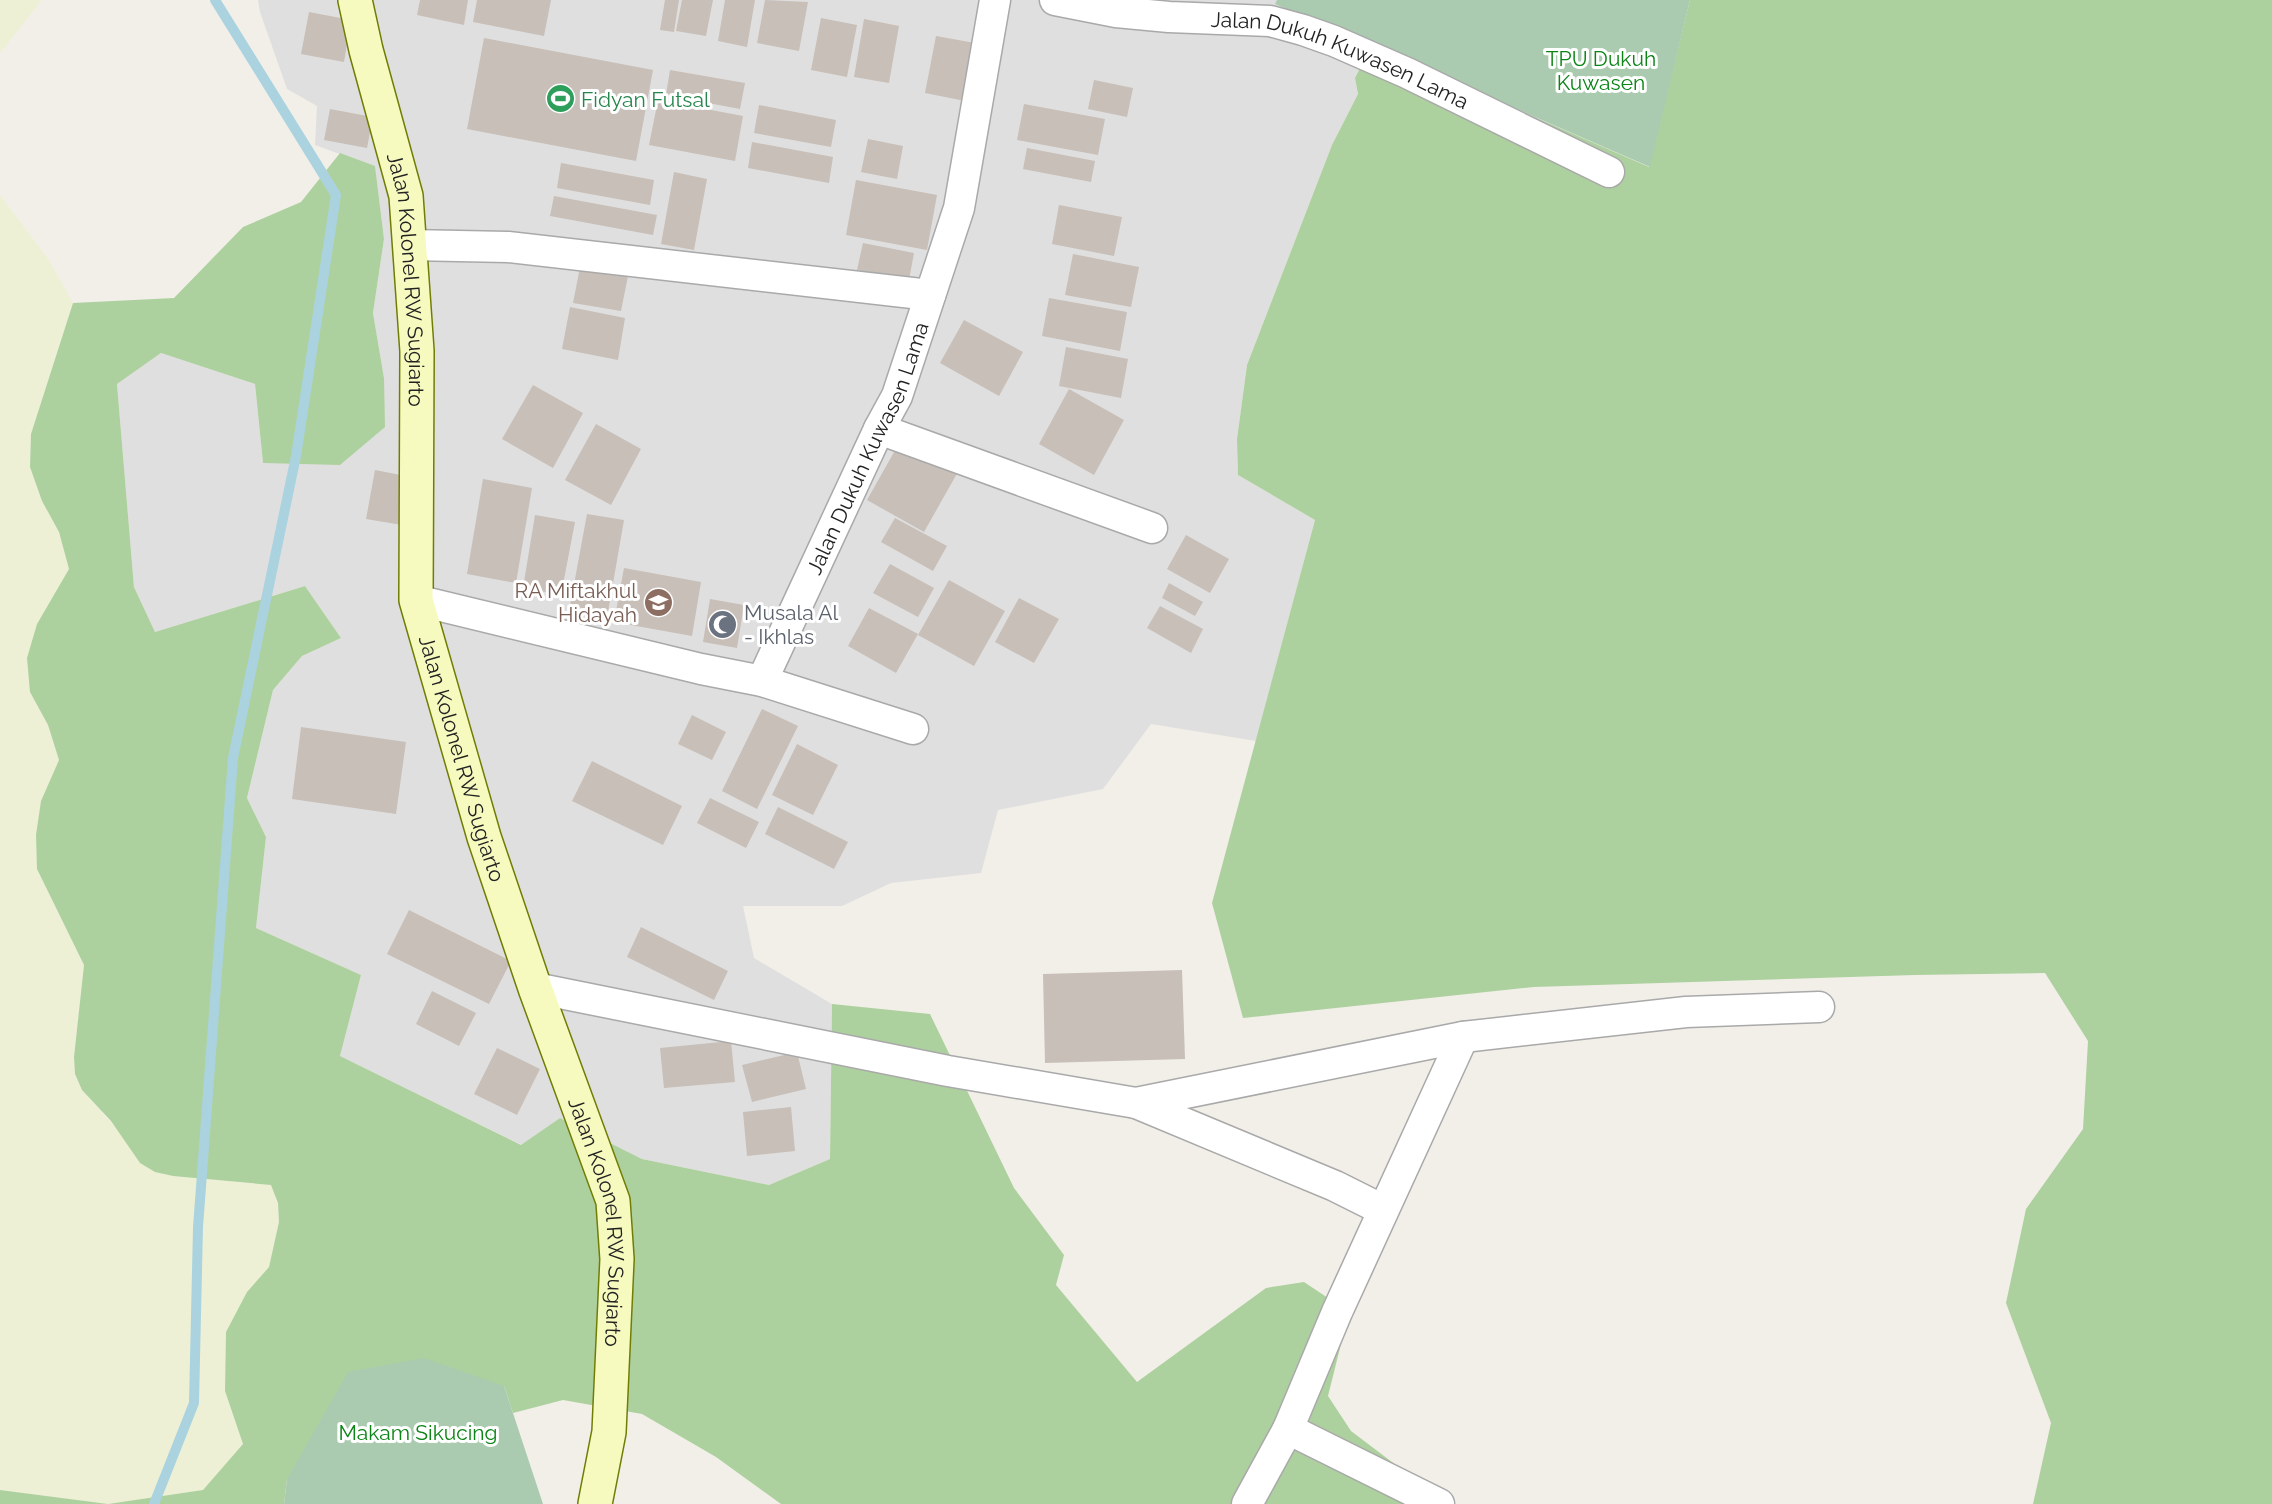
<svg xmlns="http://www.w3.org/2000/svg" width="2272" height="1504" viewBox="0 0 2272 1504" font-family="Raleway,sans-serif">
  <rect width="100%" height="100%" fill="#f2efe9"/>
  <!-- residential -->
  <path fill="#e0dfdf" d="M258,0H1277L1276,4L1371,46L1355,78L1358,94L1332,145L1247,365L1237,439L1238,475L1315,520L1256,741L1151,724L1103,789L998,810L981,873L891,883L842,906H743L754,958L832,1004L830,1159L769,1185L642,1159L560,1118L522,1145L340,1056L361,975L256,928L266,837L247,798L273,690L302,656L341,638L305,586L155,632L134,587L117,384L161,353L255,384L263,463L384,378L373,313L384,239L375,167L315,145L317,106L287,89L260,12Z"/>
  <!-- farmland -->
  <path fill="#eef0d5" d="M0,0H42L0,53Z
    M0,195L49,260L73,303L31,434L30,467L42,501L59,532L69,569L37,624L30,692L48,725L59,760L41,801L37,869L84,965L74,1057L75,1074L82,1090L155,1172L173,1176L272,1185L278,1203L279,1222L269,1267L247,1292L225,1391L243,1444L203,1490L108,1504L0,1490Z"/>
  <!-- forest -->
  <path fill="#add19e" d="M1690,0H2272V1504H2033L2051,1423L2006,1303L2026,1209L2083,1129L2088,1041L2045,973L1915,975L1534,987L1243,1018L1212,903L1315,520L1238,475L1237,439L1247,365L1332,145L1358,94L1355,78L1371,46L1649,167Z
    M340,153L375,166L384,239L373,313L384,378L385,427L340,465L263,463L255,384L161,353L117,384L134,587L155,632L305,586L341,638L302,656L273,690L247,798L266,837L256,928L361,975L340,1056L521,1145L560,1118L642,1159L769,1185L830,1159L832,1004L930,1014L1014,1188L1064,1255L1056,1285L1137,1382L1266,1288L1304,1282L1349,1312L1328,1396L1351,1431L1421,1484L1415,1504H781L716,1457L642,1414L563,1400L513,1413L504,1386L287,1479L284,1504H108L203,1490L243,1444L225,1391L226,1332L247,1292L269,1267L279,1222L278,1203L271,1185L173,1176L155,1172L140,1163L111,1121L82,1090L75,1074L74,1057L84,965L37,869L36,835L41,801L59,760L48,725L30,692L27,658L37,624L69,569L59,532L42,501L30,467L31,434L73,303L174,298L243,227L301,202Z
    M0,1490L108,1504H0Z"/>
  <!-- cemetery -->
  <path fill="#aacbaf" d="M1277,0H1690L1650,167L1275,4Z
    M424,1358L504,1386L543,1504H284L287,1479L348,1372Z"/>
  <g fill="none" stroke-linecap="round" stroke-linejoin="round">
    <!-- stream -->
    <path stroke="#aad3df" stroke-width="10" d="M154,1504L194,1403L198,1227L233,758L296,456L336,195L215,0"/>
  </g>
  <!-- building -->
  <path fill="#c7bfb8" d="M420,0H468L464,25L417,15Z
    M477,0H551L544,36L473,22Z
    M665,0H679L674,32L660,30Z
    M682,0H713L706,36L676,31Z
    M725,0H755L747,47L718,41Z
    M765,0L808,2L799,51L757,43Z
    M309,12L351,20L344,62L301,54Z
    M821,18L857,25L847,77L811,70Z
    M864,19L899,26L889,83L854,77Z
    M936,36L975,43L965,101L925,93Z
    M484,38L653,70L636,161L467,129Z
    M670,70L745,83L740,109L666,95Z
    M1094,80L1133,88L1127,117L1088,109Z
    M658,100L743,116L735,161L649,145Z
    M1024,104L1105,119L1098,155L1017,140Z
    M759,105L836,120L831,147L754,133Z
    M330,109L373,117L367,148L324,140Z
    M868,139L903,146L897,179L861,172Z
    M752,142L833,157L829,183L748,168Z
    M1027,148L1095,161L1091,182L1023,169Z
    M561,163L654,180L650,205L557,188Z
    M674,172L707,179L694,250L661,244Z
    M856,180L937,195L927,250L846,235Z
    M554,196L657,215L653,235L550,216Z
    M1059,205L1122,217L1114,256L1052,244Z
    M863,243L914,253L909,280L857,270Z
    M1073,254L1139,267L1131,307L1065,295Z
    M581,262L629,271L621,311L573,303Z
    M1049,298L1127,312L1120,351L1042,336Z
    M570,307L625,318L618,360L562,349Z
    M964,320L1023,352L999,396L940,363Z
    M1066,347L1128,359L1121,398L1059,386Z
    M533,385L583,413L553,468L502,439Z
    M1069,389L1124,420L1094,475L1039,444Z
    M596,424L641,449L611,505L565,480Z
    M902,438L959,470L924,532L867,500Z
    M375,470L411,477L402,525L366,519Z
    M483,479L532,488L516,583L467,574Z
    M587,514L624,520L608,612L570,606Z
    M535,515L575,522L561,595L523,588Z
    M895,518L947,546L933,571L881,542Z
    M1186,535L1229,559L1210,593L1167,569Z
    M890,564L934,588L918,617L873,593Z
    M624,568L701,582L692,636L614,622Z
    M949,580L1005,611L974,666L918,635Z
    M1169,583L1203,602L1195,616L1162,598Z
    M1019,598L1059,619L1034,663L995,642Z
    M710,599L744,605L737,648L703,642Z
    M1160,606L1203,629L1191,653L1147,628Z
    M869,608L918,634L896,673L848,646Z
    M762,709L798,726L757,809L722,791Z
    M692,715L726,732L712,760L678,744Z
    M301,727L406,742L396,814L292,799Z
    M797,744L838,765L813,815L772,795Z
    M592,761L682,806L663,845L572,801Z
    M710,798L759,822L746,848L697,823Z
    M778,807L848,842L834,869L765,834Z
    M409,910L511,961L489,1004L387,954Z
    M641,927L728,971L714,1000L627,957Z
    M1182,970L1185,1059L1045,1063L1043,974Z
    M432,991L476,1013L459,1046L416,1024Z
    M731,1041L735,1082L664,1088L660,1048Z
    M497,1048L540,1069L517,1115L474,1094Z
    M797,1052L806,1089L752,1102L742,1065Z
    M791,1107L795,1151L747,1156L743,1112Z"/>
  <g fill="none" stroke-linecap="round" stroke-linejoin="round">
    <defs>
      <g id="street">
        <path id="s1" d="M1055,0L1116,12L1169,17L1270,21L1303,30L1334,41L1407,73L1609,172"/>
        <path d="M409,245L508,247L930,295"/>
        <path d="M879,429L1152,528"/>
        <path d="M416,600L701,669L762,681L913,729"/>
        <path id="s2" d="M762,681L879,429L897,396L959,208L995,0"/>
        <path d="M535,988L948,1071L1136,1103L1335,1186L1383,1210"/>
        <path d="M1136,1103L1463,1037L1686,1012L1819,1007"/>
        <path d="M1288,1429L1439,1504"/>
        <path d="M1247,1504L1288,1429L1337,1312L1463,1037"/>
      </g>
      <g id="secondary">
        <path id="s3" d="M355,0L366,50L406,196L417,351L416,600L484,837L535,988L613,1201L617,1259L609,1432L595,1504"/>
      </g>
    </defs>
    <!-- street casing -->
    <use href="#street" stroke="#a9a9a9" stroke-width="33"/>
    <!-- secondary casing -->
    <use href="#secondary" stroke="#707d05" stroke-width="36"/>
    <!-- street -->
    <use href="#street" stroke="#fff" stroke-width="30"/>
    <!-- secondary -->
    <use href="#secondary" stroke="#f7fabf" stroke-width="33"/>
  </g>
  <!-- icons -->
  <defs>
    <symbol id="stadium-disc" viewBox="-11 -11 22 22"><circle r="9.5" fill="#2e9e5b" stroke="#fff"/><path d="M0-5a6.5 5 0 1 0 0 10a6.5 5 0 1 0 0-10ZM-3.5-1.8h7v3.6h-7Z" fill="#fff"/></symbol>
    <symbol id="school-disc" viewBox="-11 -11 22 22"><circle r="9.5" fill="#8d6e63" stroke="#fff"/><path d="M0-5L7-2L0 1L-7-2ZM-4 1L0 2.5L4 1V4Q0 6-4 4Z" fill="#fff"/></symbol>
    <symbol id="mosque-disc" viewBox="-11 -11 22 22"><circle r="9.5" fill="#6b7280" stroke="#fff"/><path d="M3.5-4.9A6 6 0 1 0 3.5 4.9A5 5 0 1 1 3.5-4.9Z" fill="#fff"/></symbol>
  </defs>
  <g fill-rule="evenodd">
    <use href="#stadium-disc" x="544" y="82" width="33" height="33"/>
    <use href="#school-disc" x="642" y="586" width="33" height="33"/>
    <use href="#mosque-disc" x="706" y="608" width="33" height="33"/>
  </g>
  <g text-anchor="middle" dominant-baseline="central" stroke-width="6" stroke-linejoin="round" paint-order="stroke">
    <!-- park labels -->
    <g font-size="21" fill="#0c8416" stroke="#fff">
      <text x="1601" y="58">TPU Dukuh<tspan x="1601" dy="24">Kuwasen</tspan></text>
      <text x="418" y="1432">Makam Sikucing</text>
    </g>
    <!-- street labels -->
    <g font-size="21" fill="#222" stroke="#fff">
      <text stroke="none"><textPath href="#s1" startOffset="294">Jalan Dukuh Kuwasen Lama</textPath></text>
      <text stroke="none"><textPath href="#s3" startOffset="286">Jalan Kolonel RW Sugiarto</textPath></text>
      <text stroke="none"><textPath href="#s2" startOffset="256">Jalan Dukuh Kuwasen Lama</textPath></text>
      <text stroke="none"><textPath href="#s3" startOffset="772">Jalan Kolonel RW Sugiarto</textPath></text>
      <text stroke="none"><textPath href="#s3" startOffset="1258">Jalan Kolonel RW Sugiarto</textPath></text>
    </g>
    <!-- leisure labels -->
    <g font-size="21" fill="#27864d" stroke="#fff" text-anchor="start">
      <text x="581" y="99">Fidyan Futsal</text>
    </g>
    <!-- education labels -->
    <g font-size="21" fill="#785e54" stroke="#fff" text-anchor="end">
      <text x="637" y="590">RA Miftakhul<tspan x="637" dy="24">Hidayah</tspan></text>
    </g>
    <!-- worship labels -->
    <g font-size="21" fill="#5b616d" stroke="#fff" text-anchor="start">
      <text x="744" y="612">Musala Al<tspan x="744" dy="24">- Ikhlas</tspan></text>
    </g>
  </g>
</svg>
